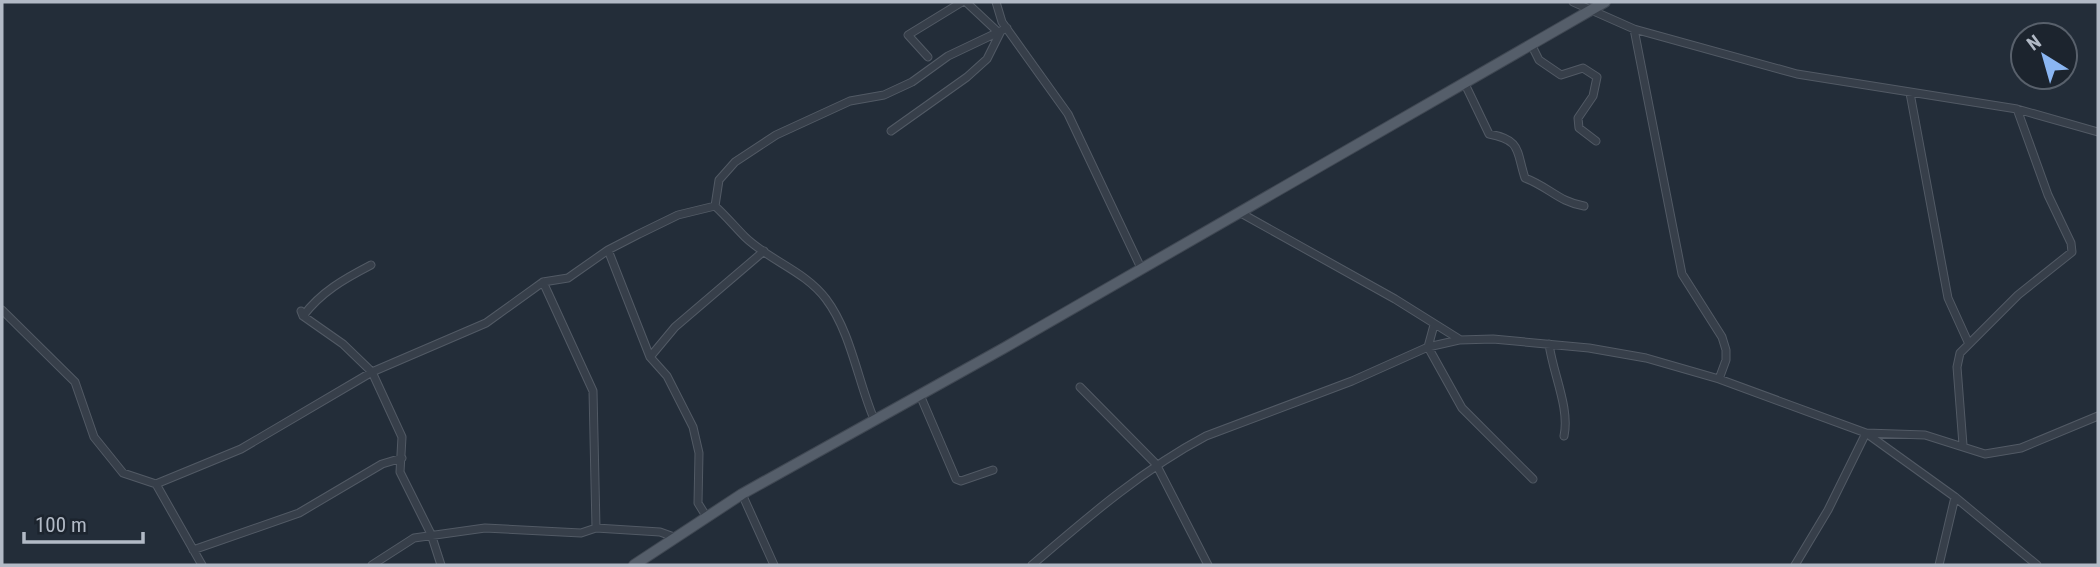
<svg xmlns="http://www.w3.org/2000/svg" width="2100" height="567" viewBox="0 0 2100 567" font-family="'Roboto Condensed',sans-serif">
  <rect width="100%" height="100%" fill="#232d39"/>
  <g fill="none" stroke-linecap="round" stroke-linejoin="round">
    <defs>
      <path id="minor" d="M966,2L998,32
        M996,2L1002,22L1068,114L1141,268
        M1573,2L1634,29L1797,74L2017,109L2098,132
        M1634,29L1682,274L1722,337L1726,350V360L1719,379
        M1531,44L1539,60L1561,75L1583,68L1597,77L1593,96L1578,118L1579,128L1596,141
        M928,57L908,35L962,2
        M1464,82L1489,134C1522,140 1516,151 1525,178C1549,187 1559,202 1584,206
        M1910,93L1948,298L1968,342
        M891,131L967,77L987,59L1001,31
        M1239,212L1395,299L1459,339
        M608,250L650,357L667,376L693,427L699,453L698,503L706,516
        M543,282L593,391L596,528
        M2,310L75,382L94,437L123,473L156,484L202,565
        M301,311L303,316L343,344L372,372L402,437L400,472L431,534L441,565
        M303,316C321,292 344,279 371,265
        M1434,325L1428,347L1462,408L1533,479
        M1549,344C1553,374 1570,408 1564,436
        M650,357L675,327L764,251
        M1080,387L1156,464L1208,565
        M920,395L956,479L961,481L993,470
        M874,419C858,382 851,332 826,299C805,271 770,261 745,237C735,227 726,216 715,206L719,180L735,162L776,135L850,101L884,95L912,82L948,56L1007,28
        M1963,445L1957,367L1960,353L2018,295L2072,252L2071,243L2048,195L2017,109
        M156,484L241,449L372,372L486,323L543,282L568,278L608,250L639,234L678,215L715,206
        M742,494L774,565
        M193,550L299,513L382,464L402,458
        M372,565L414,538L485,528L581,533L596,528L660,532L674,537
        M1032,565C1088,517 1142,470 1206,436L1352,381L1428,347L1459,340L1493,339L1589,348L1646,358L1719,379L1866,433L1925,435L1985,454L2021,448L2098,416
        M1795,565L1828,510L1866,433L1955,497L2037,565
        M1939,565L1955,497"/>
      <path id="primary" d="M634,565L742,494L1004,348L1605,2"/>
    </defs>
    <!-- minor casing -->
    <use href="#minor" stroke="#525a65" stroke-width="9"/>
    <!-- primary casing -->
    <use href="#primary" stroke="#404853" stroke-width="12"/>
    <!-- minor -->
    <use href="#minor" stroke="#373f4a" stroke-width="7"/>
    <!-- primary -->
    <use href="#primary" stroke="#555e6a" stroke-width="10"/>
  </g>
  <!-- border -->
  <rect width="2100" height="567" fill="none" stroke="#b2bac6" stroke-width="7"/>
  <!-- north arrow -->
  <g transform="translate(2044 56) rotate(323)"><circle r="33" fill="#1c242e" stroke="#58606b" stroke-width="2"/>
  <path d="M0-5L12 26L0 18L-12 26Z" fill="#8bb6f2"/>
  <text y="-10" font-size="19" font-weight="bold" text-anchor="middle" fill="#b2bac6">N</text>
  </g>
  <!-- scale -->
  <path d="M24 532v10h119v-10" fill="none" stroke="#b2bac6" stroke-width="3.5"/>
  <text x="35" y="532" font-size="21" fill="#b2bac6" stroke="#1c242e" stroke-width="5" paint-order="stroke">100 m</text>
</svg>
